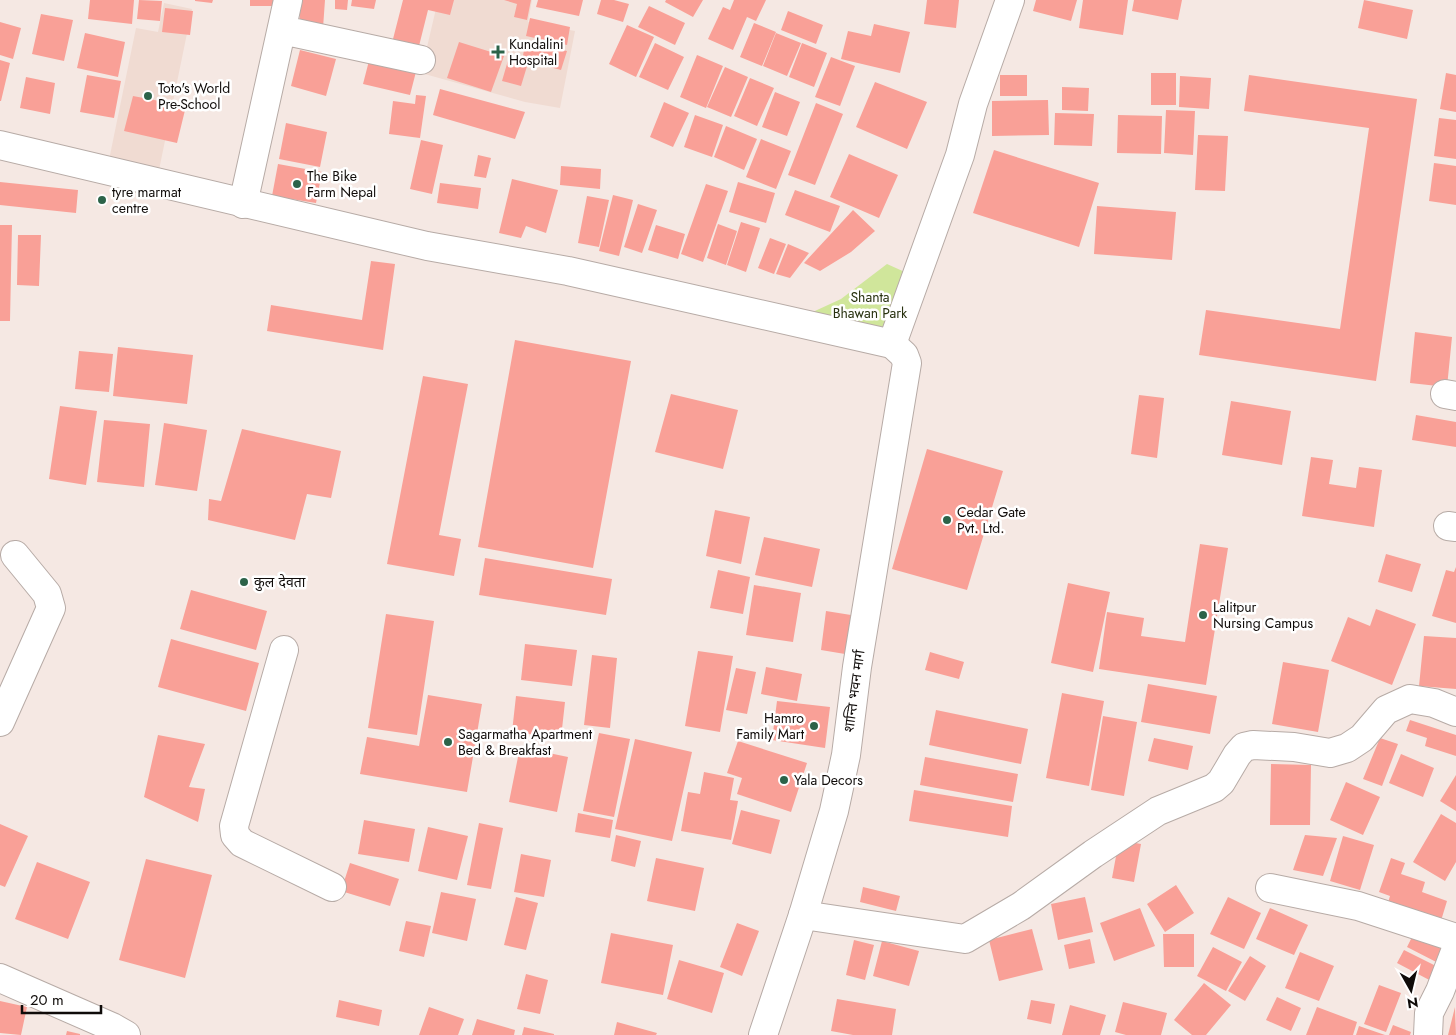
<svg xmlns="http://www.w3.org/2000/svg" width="1456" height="1035" viewBox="0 0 1456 1035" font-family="Jost,'Noto Sans Devanagari',sans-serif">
  <rect width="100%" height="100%" fill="#f5e8e3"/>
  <!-- built -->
  <path fill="#f0dbd2" d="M438,0H532L528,22L575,31L560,108L525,102L421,73Z
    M164,3L192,9L159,170L109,160L136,28L158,32Z"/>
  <!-- green -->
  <path fill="#d0e69b" d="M887,264L907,273L883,330L804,316L841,299Z"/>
  <!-- building -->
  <path fill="#f9a097" d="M90,0H134L132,24L88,19Z
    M139,0L162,1L160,21L137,19Z
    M195,0H213L212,3L195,1Z
    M250,0H280V6H250Z
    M301,0H325L323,28L299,26Z
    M335,0H348L347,10L335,9Z
    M352,0H376L374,9L351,6Z
    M403,0H454L450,15L428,10L419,46L393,39Z
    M504,0H531L527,20L514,17L517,4Z
    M538,0H583L579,16L536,7Z
    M601,0H614L629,4L623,22L597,14Z
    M666,0H703L693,17L665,2Z
    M734,0H766L756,21L747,17L733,50L708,39L723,7L730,10Z
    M927,0H959L956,28L924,24Z
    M1036,0H1077L1071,21L1033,11Z
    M1083,0H1128L1123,35L1079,28Z
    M1134,0H1182L1178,20L1132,11Z
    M1364,0L1413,10L1407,39L1358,28Z
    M649,6L685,23L675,45L638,27Z
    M165,8L193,11L190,35L162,32Z
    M788,11L823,25L816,44L781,30Z
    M41,14L73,20L64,61L32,54Z
    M530,18L570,27L567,45L526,36Z
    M0,22L21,28L13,59L0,55Z
    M754,23L776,32L762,66L740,57Z
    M874,24L910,32L900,73L841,59L848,31L871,36Z
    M627,25L654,37L636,77L609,64Z
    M85,33L125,42L118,77L77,68Z
    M776,33L801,43L787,76L763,66Z
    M526,41L567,51L561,70L522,60Z
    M459,42L504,56L491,92L447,78Z
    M655,43L684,57L668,90L639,77Z
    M802,43L827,53L814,87L789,77Z
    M300,50L336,59L326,96L291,86Z
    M371,53L418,64L410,95L363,84Z
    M697,55L723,66L706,108L680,97Z
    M509,57L528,63L521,86L502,81Z
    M831,57L855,66L840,106L815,97Z
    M0,60L10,63L1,101H0Z
    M725,67L748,77L731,117L707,107Z
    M1151,73H1176V105H1151Z
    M1446,73L1456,75V112L1440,109Z
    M87,75L121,81L114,118L80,112Z
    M1000,75H1027V96H1000Z
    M1249,75L1417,99L1376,381L1199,355L1206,310L1340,329L1369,128L1244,111Z
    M1180,76L1211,78L1209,109L1179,107Z
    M26,77L55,83L50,114L20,108Z
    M750,78L774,88L757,126L734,116Z
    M875,82L927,102L907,149L856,127Z
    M1062,87L1089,88L1088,111L1062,110Z
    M440,89L525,112L515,139L433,115Z
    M775,92L800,102L787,136L762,127Z
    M416,95L426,96L420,138L389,134L393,101L415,104Z
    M133,96L186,106L177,143L124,131Z
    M1048,100L1049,135L992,136V101Z
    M664,102L689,113L673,147L650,137Z
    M816,103L843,114L815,185L788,175Z
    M1166,110L1195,111L1193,155L1164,153Z
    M1055,113L1094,114L1092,146L1054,145Z
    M695,115L723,125L712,157L684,147Z
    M1118,115L1162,116L1161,154L1117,153Z
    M1439,118L1456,120V159L1434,156Z
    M286,123L327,132L320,167L279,159Z
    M726,126L757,139L744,170L714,157Z
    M1198,135L1228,136L1225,191L1195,190Z
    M761,139L791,151L776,189L746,177Z
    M421,140L443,145L432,194L410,189Z
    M994,150L1099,183L1079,247L973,213Z
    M849,154L898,175L879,218L830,197Z
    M478,155L491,158L486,178L474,176Z
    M1434,163L1456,166V205L1429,201Z
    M278,164L322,172L316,203L272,196Z
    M561,166L601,169L600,189L560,185Z
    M512,179L558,190L546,233L526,226L521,238L499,233Z
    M0,182L78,190L76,213L0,205Z
    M738,182L775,193L766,223L729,212Z
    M440,183L481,188L478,209L437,203Z
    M706,184L728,191L703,262L681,254Z
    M795,190L840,206L830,232L785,215Z
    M613,195L633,200L619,256L599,251Z
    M587,196L609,200L599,247L578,243Z
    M638,204L657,210L642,253L624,247Z
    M1097,206L1176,212L1172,260L1094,254Z
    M853,210L875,231L851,252L820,271L804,263Z
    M741,222L760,228L746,272L727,265Z
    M718,224L737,231L726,265L707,258Z
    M0,225H12L10,321H0Z
    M656,225L685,234L678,259L648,250Z
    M18,235H41L39,286L17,285Z
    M770,238L786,244L774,274L758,268Z
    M788,244L809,253L790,278L776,274Z
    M371,261L395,264L383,350L267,331L271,305L362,320Z
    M1415,332L1452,337L1447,387L1410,383Z
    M515,340L631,361L593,568L478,547Z
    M118,347L193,355L187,404L113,396Z
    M79,351L113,354L109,392L75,389Z
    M423,376L468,384L439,535L461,539L454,576L387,564Z
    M671,394L738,410L723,469L655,452Z
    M1139,395L1164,398L1157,458L1131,454Z
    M1231,401L1291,411L1282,465L1222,455Z
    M60,406L97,411L86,485L49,479Z
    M1416,415L1456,422V447L1412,440Z
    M104,420L150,424L144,487L97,482Z
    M164,423L207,430L197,491L155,485Z
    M242,429L341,451L331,498L307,494L295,540L208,520L209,499L221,501Z
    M927,449L1003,471L967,590L892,569Z
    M1311,457L1333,460L1329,484L1356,488L1359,467L1382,470L1374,527L1302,516Z
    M715,510L750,517L741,564L706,556Z
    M764,537L820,549L812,587L755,575Z
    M1200,544L1228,548L1206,685L1099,669L1107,612L1144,618L1141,636L1185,642Z
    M1386,554L1421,564L1412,592L1378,582Z
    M485,558L612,579L606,615L479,595Z
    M1456,567V623L1432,616L1446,570L1454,572Z
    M718,570L750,577L743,614L710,608Z
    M1068,583L1110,592L1093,672L1051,663Z
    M754,585L801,593L793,642L746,635Z
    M191,590L267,611L256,650L180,629Z
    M1376,609L1416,624L1392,685L1331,661L1348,617L1370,626Z
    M826,611L851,615L845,654L821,650Z
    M386,614L434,621L417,735L368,728Z
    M1424,636L1456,638V689L1419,686Z
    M171,639L259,663L246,711L158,687Z
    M525,644L577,650L572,686L521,680Z
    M698,651L733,656L720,732L685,726Z
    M930,652L964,662L959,679L925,670Z
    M592,655L617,658L610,728L584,725Z
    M1283,662L1329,670L1318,732L1272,724Z
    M766,667L802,674L797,701L761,694Z
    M736,668L756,672L747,714L726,710Z
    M1148,684L1217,696L1210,734L1141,722Z
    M1062,693L1104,701L1089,786L1046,778Z
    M428,695L482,704L467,792L360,774L367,737L419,746Z
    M516,696L565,702L561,738L512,732Z
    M777,701L830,707L825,748L772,740Z
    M936,710L1028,729L1021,764L929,745Z
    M1103,716L1137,722L1124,796L1091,790Z
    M1410,720L1456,735V756L1425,746L1427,738L1406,731Z
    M599,733L630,739L614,817L583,811Z
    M158,735L205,744L189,787L205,789L198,822L144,797Z
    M1154,738L1193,746L1188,770L1148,761Z
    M1380,738L1398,744L1382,786L1363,779Z
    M635,739L692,752L672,841L615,829Z
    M738,741L807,763L791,812L737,794L742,778L727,773Z
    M520,747L568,757L557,812L509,802Z
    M1401,754L1434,768L1423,797L1389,783Z
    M925,757L1018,774L1013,802L920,785Z
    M1271,764L1311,765L1310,825H1270Z
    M704,772L734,778L730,800L738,801L731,840L681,831L688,792L700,794Z
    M1456,775V811L1440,801Z
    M1346,782L1380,797L1363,835L1330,820Z
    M914,790L1012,806L1008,837L909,821Z
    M741,810L780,820L771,854L732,844Z
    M578,813L613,820L610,838L575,832Z
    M1441,814L1456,823V862L1445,881L1413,862Z
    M364,820L415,829L409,862L358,854Z
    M479,823L503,828L491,889L467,885Z
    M0,824L28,836L5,887L0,885Z
    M428,827L468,836L457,880L418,871Z
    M616,835L641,841L635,867L611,861Z
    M1305,835L1337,838L1323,876L1293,870Z
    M1343,836L1374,845L1360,890L1330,881Z
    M1119,840L1141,844L1134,882L1112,878Z
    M521,854L551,860L544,897L514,892Z
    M656,858L704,868L695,911L647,901Z
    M1391,858L1405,863L1401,874L1425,882L1422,892L1447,901L1440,924L1387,906L1390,896L1379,892Z
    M146,859L212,875L185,978L119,960Z
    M37,862L90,882L68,939L15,919Z
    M350,863L399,879L390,906L341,891Z
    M1176,885L1194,913L1165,932L1147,904Z
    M863,887L900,896L896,911L860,902Z
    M441,892L476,899L467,941L432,933Z
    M516,897L538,903L526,950L504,945Z
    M1085,897L1093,932L1058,940L1051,904Z
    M1228,897L1261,913L1244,949L1210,934Z
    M1140,908L1155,946L1114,961L1100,923Z
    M1270,908L1308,925L1294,955L1256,939Z
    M406,921L431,926L424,957L399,951Z
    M737,923L759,931L742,976L720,967Z
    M1032,929L1043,970L999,981L989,940Z
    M611,933L673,945L663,995L601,983Z
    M1414,933L1452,952L1444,966L1407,947Z
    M1163,934H1194V967H1164Z
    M1090,939L1095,963L1069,969L1064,945Z
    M854,940L874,945L865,980L846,975Z
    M882,941L919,951L909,986L873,976Z
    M1213,947L1242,962L1226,991L1197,976Z
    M1404,950L1442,969L1435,983L1397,963Z
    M1300,952L1334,966L1319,1001L1285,988Z
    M1250,956L1266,966L1245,1001L1228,991Z
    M679,960L724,973L712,1013L667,999Z
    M526,974L548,980L540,1014L517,1009Z
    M1204,983L1231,1005L1206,1035H1192L1174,1020Z
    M1379,985L1401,993L1386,1032L1364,1024Z
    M1277,997L1301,1008L1291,1031L1266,1020Z
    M837,999L896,1009L892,1035H853L831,1031Z
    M339,1000L382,1010L379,1026L336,1017Z
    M1031,1000L1055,1004L1051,1024L1027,1019Z
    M0,1001L27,1007L21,1035L0,1033Z
    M1123,1002L1167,1013L1161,1035H1126L1115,1032Z
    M1070,1005L1106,1015L1100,1035H1062Z
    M429,1007L464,1019L458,1035H419Z
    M1317,1007L1357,1022L1353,1035H1306Z
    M1455,1007L1456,1035H1448Z
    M477,1019L515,1030L514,1035H472Z
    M617,1022L657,1033L656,1035H614Z
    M1393,1025L1411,1032L1410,1035H1389Z
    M1359,1026L1385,1035H1356Z
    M524,1027L554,1034V1035H522Z
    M67,1031L80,1034V1035H66Z"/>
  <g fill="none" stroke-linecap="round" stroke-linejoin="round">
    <defs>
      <path id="minor" d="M282,30L421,60
        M243,204L288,0
        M892,344L960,155L973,104L1010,0
        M1445,394L1456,396
        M1448,526L1456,527
        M284,650L234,826L235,835L242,843L332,887
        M0,722L51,608L47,594L15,555
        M1270,888L1358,906L1456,938
        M803,915L965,939L1021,906L1093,854L1158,811L1214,788L1221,782L1237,755L1244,747L1253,745L1294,747L1330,753L1347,748L1362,738L1386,710L1410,699L1434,703L1456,712
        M0,978L112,1027L126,1035
        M1428,1035L1429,1013L1440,991L1456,949"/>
      <path id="major" d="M0,145L427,246L568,271L892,344L904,355L907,363L857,667L846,755L834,811L803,915L763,1035"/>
    </defs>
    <!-- minor casing -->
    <use href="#minor" stroke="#b7aba6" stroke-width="30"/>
    <!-- major casing -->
    <use href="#major" stroke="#b7aba6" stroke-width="30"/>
    <!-- minor -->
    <use href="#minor" stroke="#fff" stroke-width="28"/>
    <!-- major -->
    <use href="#major" stroke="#fff" stroke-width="28"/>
  </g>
  <!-- markers -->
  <g fill="#2c6349" stroke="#fff" stroke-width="2">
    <path d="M495.5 44.5h5v5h5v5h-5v5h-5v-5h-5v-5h5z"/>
    <circle cx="148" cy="96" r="5"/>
    <circle cx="297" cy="184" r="5"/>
    <circle cx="102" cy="200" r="5"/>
    <circle cx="947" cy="520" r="5"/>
    <circle cx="244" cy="582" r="5"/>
    <circle cx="1203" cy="615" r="5"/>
    <circle cx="814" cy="726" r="5"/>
    <circle cx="448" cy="742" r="5"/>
    <circle cx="784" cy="780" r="5"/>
  </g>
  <g text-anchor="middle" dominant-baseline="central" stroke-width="5" stroke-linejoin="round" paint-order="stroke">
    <!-- poi labels -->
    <g font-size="14" fill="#0f0b09" stroke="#fff" text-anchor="start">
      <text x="509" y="44">Kundalini<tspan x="509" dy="16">Hospital</tspan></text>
      <text x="158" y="88">Toto's World<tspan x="158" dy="16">Pre-School</tspan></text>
      <text x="307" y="176">The Bike<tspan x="307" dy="16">Farm Nepal</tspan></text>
      <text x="112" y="192">tyre marmat<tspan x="112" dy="16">centre</tspan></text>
      <text x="957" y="512">Cedar Gate<tspan x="957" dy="16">Pvt. Ltd.</tspan></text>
      <text x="254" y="582">कुल देवता</text>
      <text x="1213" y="607">Lalitpur<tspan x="1213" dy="16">Nursing Campus</tspan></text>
      <text x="804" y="718" text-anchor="end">Hamro<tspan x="804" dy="16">Family Mart</tspan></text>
      <text x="458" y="734">Sagarmatha Apartment<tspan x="458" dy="16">Bed &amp; Breakfast</tspan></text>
      <text x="794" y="780">Yala Decors</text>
    </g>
    <!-- park labels -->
    <g font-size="14" fill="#293210" stroke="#fff">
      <text x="870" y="297">Shanta<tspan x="870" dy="16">Bhawan Park</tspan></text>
    </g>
    <!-- street labels -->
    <g font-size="14" fill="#0f0b09" stroke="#fff">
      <text transform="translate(854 691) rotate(-82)">शान्ति भवन मार्ग</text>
    </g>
  </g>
  <!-- north arrow -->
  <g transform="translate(1411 990) rotate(172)" stroke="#ffffff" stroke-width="4" paint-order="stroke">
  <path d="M0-4L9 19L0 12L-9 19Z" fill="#0f0b09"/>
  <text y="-8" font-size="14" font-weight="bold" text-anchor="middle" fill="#0f0b09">N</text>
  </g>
  <!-- scale -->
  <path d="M22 1005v8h79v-8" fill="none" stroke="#0f0b09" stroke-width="2.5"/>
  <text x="30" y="1005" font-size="15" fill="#0f0b09" stroke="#ffffff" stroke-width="4" paint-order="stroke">20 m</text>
</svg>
